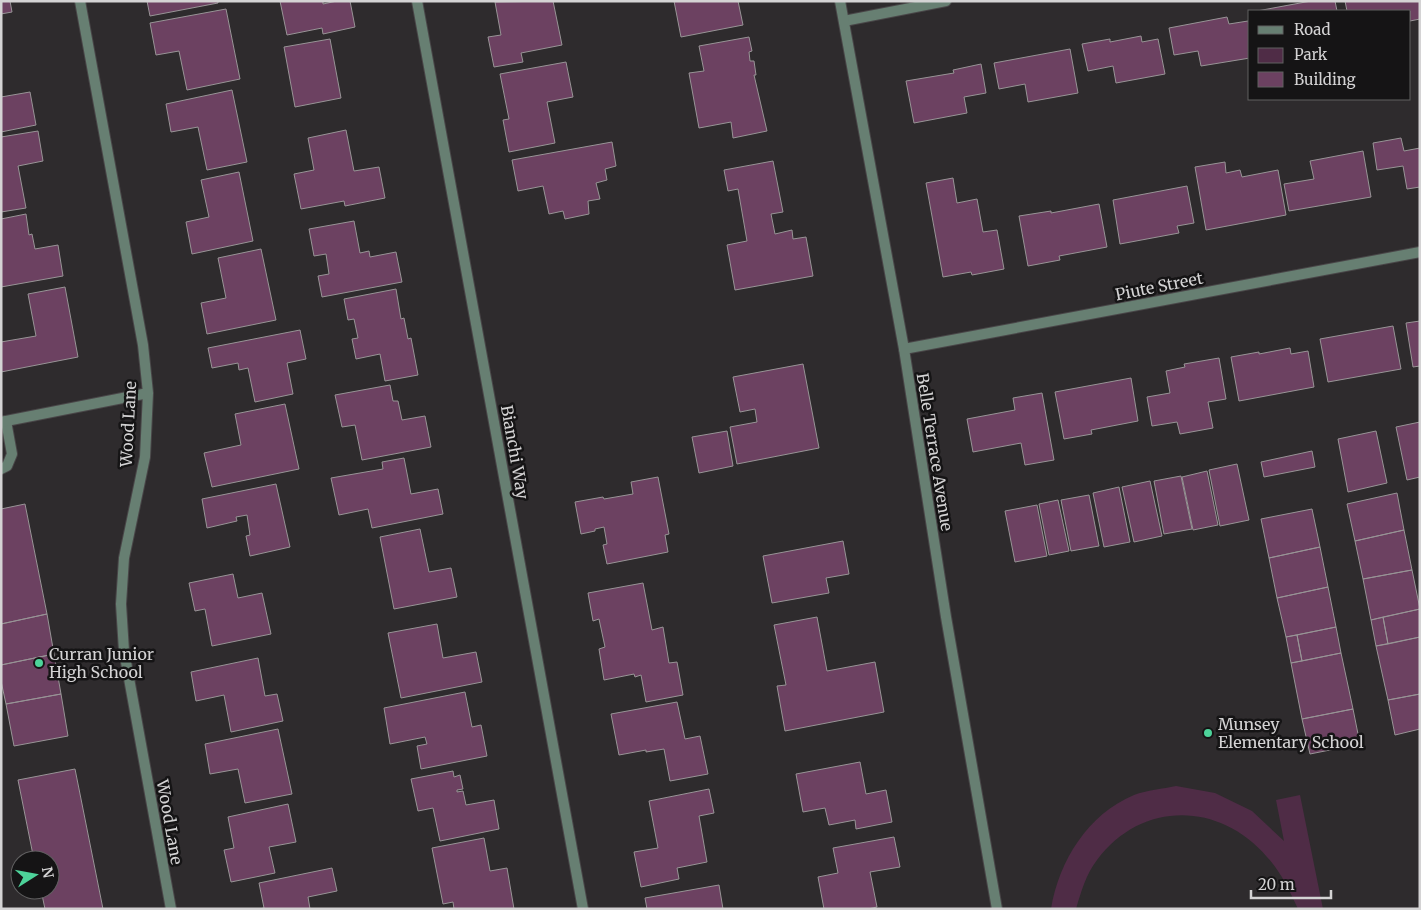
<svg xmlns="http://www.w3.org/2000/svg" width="1421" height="910" viewBox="0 0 1421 910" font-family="Merriweather,serif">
  <rect width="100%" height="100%" fill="#2e2b2d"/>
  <!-- green -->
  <path fill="#4f2c46" d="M1176,786L1215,793L1252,811L1284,841L1276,800L1300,795L1323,909H1298C1289,890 1281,872 1267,857C1219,801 1141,801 1097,860C1086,874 1081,892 1076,909H1051C1059,861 1088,814 1134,795C1147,790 1163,789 1176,786Z"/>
  <!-- building -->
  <path fill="#6c4161" stroke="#989496" d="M1,1H10L12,12L1,14Z
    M147,1H218V3L150,16Z
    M280,1H323V4L337,1H350L355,27L323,34L322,28L287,35Z
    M553,1L562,45L521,53L523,62L494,67L488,37L501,35L495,2Z
    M674,1H738L743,25L681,37Z
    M1311,1H1335L1337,11H1257Z
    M1345,1H1420V19L1410,21V11H1347Z
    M226,9L240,79L187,90L179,51L156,55L150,23Z
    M1227,17L1229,24L1248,21L1250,32V58L1201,66L1198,51L1174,55L1169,28Z
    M1141,36L1142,42L1158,39L1165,74L1116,83L1113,66L1088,71L1082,44L1110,39V42Z
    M749,37L752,51L749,52L750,61H754L756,75H754L767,131L733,138L731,122L699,128L689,73L704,71L699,46Z
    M330,39L341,98L295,107L284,47Z
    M1070,49L1078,93L1028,102L1025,84L999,89L994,63Z
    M566,62L573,97L547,102L555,143L509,152L503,120L509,119L500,74Z
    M981,64L986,93L964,97L967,113L914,123L906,81L954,73L953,70Z
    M232,90L247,162L207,170L198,127L171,132L166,104Z
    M30,92L36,125L1,132V97Z
    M346,130L354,171L379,167L385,198L345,206L344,201L301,209L294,174L314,170L308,138Z
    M38,131L43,161L18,166L26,208L1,212V137Z
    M1401,138L1404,151L1420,148V187L1407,189L1403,166L1377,170L1373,143Z
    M612,142L616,166L605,169L607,180L596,183L600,199L588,201L589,214L565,219L563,211L549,214L543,186L518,191L512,160Z
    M1363,151L1371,197L1289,211L1284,184L1314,179L1310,161Z
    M773,161L783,212L771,214L775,234L792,230L793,239L806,237L813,276L735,290L727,245L747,241L738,189L728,191L724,170Z
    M1225,162L1226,173L1240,170L1242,177L1278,170L1286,215L1206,230L1195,167Z
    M239,172L253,241L192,254L186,222L209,217L201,180Z
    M953,178L957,203L977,199L983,232L997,230L1004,269L972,275L971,272L943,277L926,183Z
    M1187,186L1194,223L1177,226L1179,233L1120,244L1113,200Z
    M1099,204L1107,247L1059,256L1060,260L1028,266L1019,216L1051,211V213Z
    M26,214L29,235L32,234L35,249L58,245L63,276L1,287V219Z
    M354,221L360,253L369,251L370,257L396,252L402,282L322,297L318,276L329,274L326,254L314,256L309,229Z
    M261,249L276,320L207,334L201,303L226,298L218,258Z
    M65,287L78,357L1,372V342L36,336L28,294Z
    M396,289L401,319L404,318L408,339L411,338L418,375L385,381L380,354L356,359L352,339L358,338L354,319L348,320L344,299Z
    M1420,321V366L1413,367L1406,323Z
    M1393,326L1401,369L1328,382L1320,339Z
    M300,330L306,359L287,363L293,394L255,402L248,368L239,370L238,363L212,368L208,348Z
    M1290,348L1291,354L1308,351L1314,387L1239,401L1231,357L1259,352V354Z
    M1219,358L1226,399L1208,402L1213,428L1180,434L1177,422L1152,426L1147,397L1170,393L1166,371L1185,367L1184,364Z
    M803,364L819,448L737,464L730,427L757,422L755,409L740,412L733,377Z
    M1131,378L1138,421L1091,430L1092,434L1064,439L1055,392Z
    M390,385L393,401H398L402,420L425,416L431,447L362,460L355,425L342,427L335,395Z
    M1042,393L1054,460L1025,465L1021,443L973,452L967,419L1015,410L1013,398Z
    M285,404L299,469L212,487L204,453L241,445L235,414Z
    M1420,422V477L1407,480L1396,427Z
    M727,431L733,466L699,473L692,437Z
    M1376,431L1387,483L1348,492L1338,439Z
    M1312,451L1315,467L1264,477L1261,462Z
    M404,458L411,494L438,489L443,514L372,528L368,509L339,515L331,478L383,469L382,462Z
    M1237,464L1249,520L1220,526L1209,470Z
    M1207,471L1218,525L1193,530L1182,477Z
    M1181,476L1192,529L1164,534L1154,481Z
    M658,477L669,534L665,535L668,552L607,564L603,545L607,544L604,527L595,529V531L581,534L575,502L603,497L604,499L633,494L631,482Z
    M1150,481L1162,536L1134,542L1122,487Z
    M276,484L290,547L250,556L246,536L250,535L247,515L236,517L237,521L207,528L202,499Z
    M1119,487L1130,542L1104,547L1093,493Z
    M1397,493L1404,530L1355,541L1347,504Z
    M1089,495L1099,546L1071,551L1061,500Z
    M1058,500L1069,551L1049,555L1039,504Z
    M25,504L47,614L1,624V509Z
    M1037,505L1047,556L1015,562L1005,511Z
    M1312,509L1320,547L1269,558L1261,519Z
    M420,529L429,572L451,568L457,597L394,609L380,537Z
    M1404,530L1412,570L1363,579L1355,541Z
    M843,541L849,574L826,578L829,593L772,603L763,556Z
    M1320,547L1328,587L1277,598L1269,558Z
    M1412,570L1420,609L1371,620L1363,579Z
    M233,574L238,598L262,593L271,634L212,646L205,609L195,611L189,583Z
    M643,583L652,630L663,627L669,663L677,662L683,695L646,702L641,675L635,677L634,674L604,680L599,649L605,647L599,619L593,621L588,593Z
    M1328,587L1336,627L1286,637L1277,598Z
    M1420,609V637L1388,644L1383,617Z
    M47,614L54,654L1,665V624Z
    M817,617L827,671L875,662L884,712L785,731L777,686L786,685L774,625Z
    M1383,617L1388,644L1376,646L1371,620Z
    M437,624L443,658L476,652L482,682L401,698L388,633Z
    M1336,627L1341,653L1302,661L1297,635Z
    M1297,635L1302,661L1291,663L1286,637Z
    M1420,637V694L1388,700L1376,646Z
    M1341,653L1353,709L1302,719L1291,663Z
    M54,654L61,694L6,704L1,681V665Z
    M258,658L265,696L277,694L283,721L231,732L224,695L196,701L191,672Z
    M465,692L472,727L481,725L487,756L421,769L417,746L427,744L425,737L390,744L384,708Z
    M61,694L68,736L14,746L6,704Z
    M1420,694V729L1395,735L1388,700Z
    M677,702L685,739L700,736L708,774L670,781L664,749L646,752V750L619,755L611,714Z
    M1353,709L1360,744L1310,754L1302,719Z
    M278,729L292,794L245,803L238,769L210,774L205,744Z
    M860,762L866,794L886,790L892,822L856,829L855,820L829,825L825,808L803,812L796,774Z
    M75,769L103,909H45L41,890H50V860H34L18,780Z
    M453,771L454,777L460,775L463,789L457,790V792L463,791L466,805L494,800L499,829L440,841L433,808L418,811L411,779Z
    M709,789L714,813L699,816L707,862L677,868L679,879L641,887L634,852L658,848L649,801Z
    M288,804L296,842L269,847L275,873L231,882L224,850L234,848L228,817Z
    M894,837L900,867L870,872L877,907L868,909H824L818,877L838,873L833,848Z
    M484,838L490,871L507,868L514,909H454L453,902L443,904L432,848Z
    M332,868L337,891L308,897L310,909H259L264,908L259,883Z
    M719,885L723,909H647L645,898Z"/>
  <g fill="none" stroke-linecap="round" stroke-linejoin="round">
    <defs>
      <path id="service" d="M1,469L7,466L12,454L6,421"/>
      <path id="minor" d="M80,1L143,345L148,393L145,457L124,558L121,604L124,651L171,909
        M417,1L583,909
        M844,21L946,1
        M904,349L1420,252
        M1,422L148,393"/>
      <path id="tertiary" d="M840,1L904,349L946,617L997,909"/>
    </defs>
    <!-- service casing -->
    <use href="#service" stroke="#494648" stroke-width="12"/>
    <!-- minor casing -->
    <use href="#minor" stroke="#494648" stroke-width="12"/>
    <!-- tertiary casing -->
    <use href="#tertiary" stroke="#494648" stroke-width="12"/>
    <!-- service -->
    <use href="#service" stroke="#677f72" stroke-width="10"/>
    <!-- minor -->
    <use href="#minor" stroke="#677f72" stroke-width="10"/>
    <!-- tertiary -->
    <use href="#tertiary" stroke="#677f72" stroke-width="10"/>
  </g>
  <!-- markers -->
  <g fill="#4dd39a" stroke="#151415" stroke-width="2">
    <circle cx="39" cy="663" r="5"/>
    <circle cx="1208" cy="733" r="5"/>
  </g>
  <g text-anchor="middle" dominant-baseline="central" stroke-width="5" stroke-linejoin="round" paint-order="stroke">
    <!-- street labels -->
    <g font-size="16" fill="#d4d3d4" stroke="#151415">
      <text transform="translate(1159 286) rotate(-11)">Piute Street</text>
      <text transform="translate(128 424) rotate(-87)">Wood Lane</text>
      <text transform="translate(515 452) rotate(80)">Bianchi Way</text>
      <text transform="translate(935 452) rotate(81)">Belle Terrace Avenue</text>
      <text transform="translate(170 822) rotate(80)">Wood Lane</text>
    </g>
    <!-- poi labels -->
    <g font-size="16" fill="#d4d3d4" stroke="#151415" text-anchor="start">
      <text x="49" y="654">Curran Junior<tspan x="49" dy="18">High School</tspan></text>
      <text x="1218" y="724">Munsey<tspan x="1218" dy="18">Elementary School</tspan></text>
    </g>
  </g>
  <!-- border -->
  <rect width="1421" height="910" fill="none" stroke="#d4d3d4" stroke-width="5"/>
  <!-- legend -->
  <rect x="1248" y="10" width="162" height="90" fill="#151415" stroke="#616061"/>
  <rect x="1258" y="26" width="25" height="8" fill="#677f72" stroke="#616061"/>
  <text x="1294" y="35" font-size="15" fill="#d4d3d4">Road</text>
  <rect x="1258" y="48" width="25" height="15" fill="#4f2c46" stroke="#616061"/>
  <text x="1294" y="60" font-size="15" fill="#d4d3d4">Park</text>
  <rect x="1258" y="72" width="25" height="15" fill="#6c4161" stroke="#616061"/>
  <text x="1294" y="85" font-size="15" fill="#d4d3d4">Building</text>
  <!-- north arrow -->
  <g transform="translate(35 875) rotate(79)"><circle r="24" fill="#151415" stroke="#616061"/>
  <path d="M0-4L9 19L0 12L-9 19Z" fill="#4dd39a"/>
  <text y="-8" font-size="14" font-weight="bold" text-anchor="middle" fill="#d4d3d4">N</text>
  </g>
  <!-- scale -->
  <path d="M1251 890v8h80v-8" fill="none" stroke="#d4d3d4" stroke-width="2.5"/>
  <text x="1258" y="890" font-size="15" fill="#d4d3d4" stroke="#151415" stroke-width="4" paint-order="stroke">20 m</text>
</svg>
